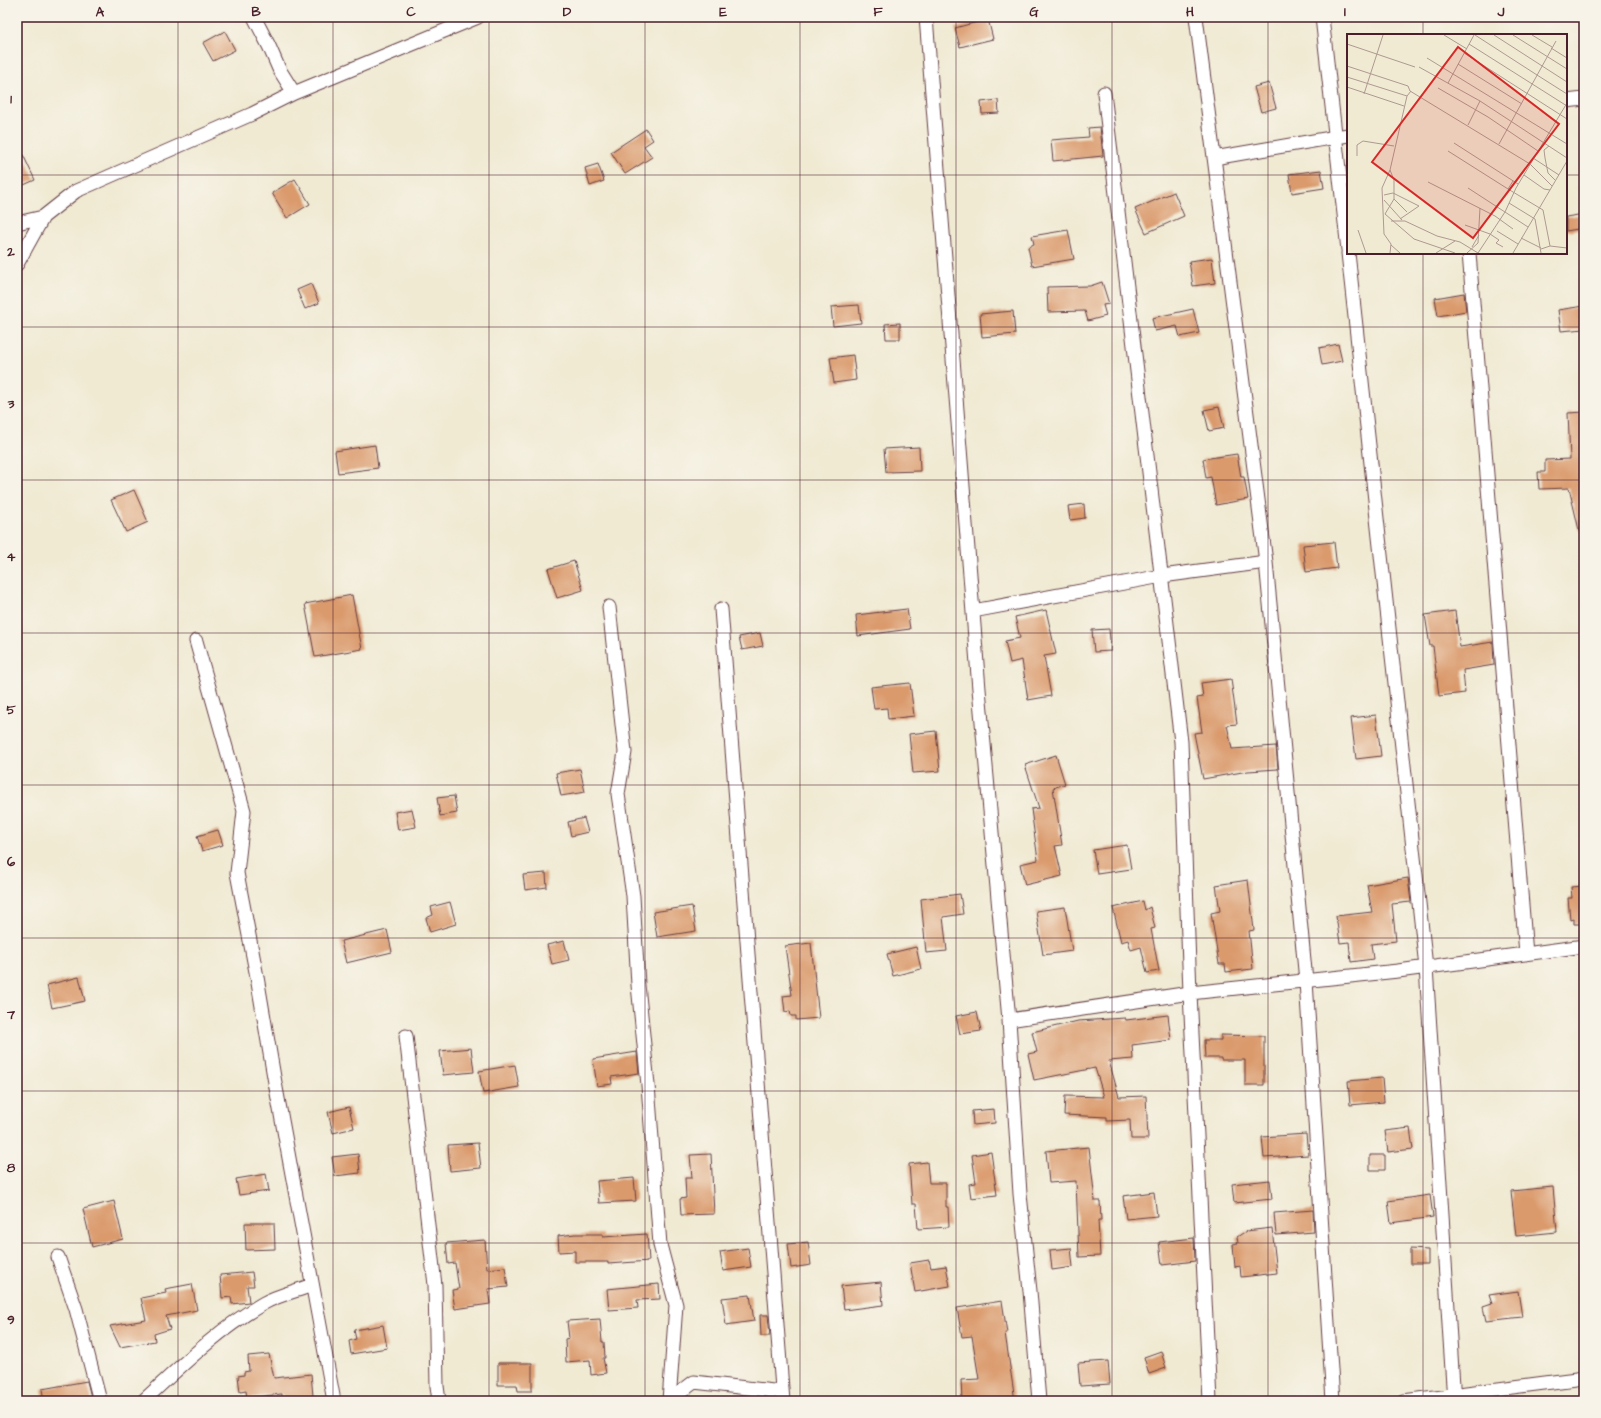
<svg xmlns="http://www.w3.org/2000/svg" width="1601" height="1418" viewBox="0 0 1601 1418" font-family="'Architects Daughter',sans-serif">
  <rect width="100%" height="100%" fill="#f7f3e8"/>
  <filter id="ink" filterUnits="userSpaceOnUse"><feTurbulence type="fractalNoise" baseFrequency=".025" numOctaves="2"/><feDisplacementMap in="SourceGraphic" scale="8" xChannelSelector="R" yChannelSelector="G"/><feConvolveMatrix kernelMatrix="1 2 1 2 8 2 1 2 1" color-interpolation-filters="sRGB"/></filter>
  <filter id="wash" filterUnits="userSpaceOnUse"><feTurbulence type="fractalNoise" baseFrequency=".012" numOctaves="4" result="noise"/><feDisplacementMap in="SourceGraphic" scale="16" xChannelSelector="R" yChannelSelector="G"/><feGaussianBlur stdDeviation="0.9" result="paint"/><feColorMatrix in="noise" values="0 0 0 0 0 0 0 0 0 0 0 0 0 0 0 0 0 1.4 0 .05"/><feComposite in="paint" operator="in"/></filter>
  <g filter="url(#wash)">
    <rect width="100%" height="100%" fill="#f0ead3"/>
    <g id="blocks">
      <!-- building -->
      <path fill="#da9a6c" d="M988,19L993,39L960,47L955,28Z
        M225,31L235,50L213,61L203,43Z
        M1269,83L1276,108L1261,112L1254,87Z
        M998,100L999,113L982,114L981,102Z
        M1100,127L1103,156L1053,161L1051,140L1089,137L1088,128Z
        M646,129L653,140L644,146L652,157L625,174L611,152Z
        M17,142L35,180L17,188Z
        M598,164L604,181L590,186L585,168Z
        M1321,170L1324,188L1292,193L1289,174Z
        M295,179L310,204L287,218L272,193Z
        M1174,192L1184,216L1146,233L1135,209Z
        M1584,214V228L1566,231V217Z
        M1068,230L1074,259L1032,266L1028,247L1034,244L1032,236Z
        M1212,258L1215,283L1193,286L1189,261Z
        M1102,282L1109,304L1103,305L1106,316L1088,321L1085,311L1048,312L1047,287L1090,286Z
        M311,284L319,303L305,309L297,290Z
        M1464,293L1466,311L1438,316L1435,298Z
        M859,305L861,323L833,326L831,307Z
        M1584,306V329L1561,331L1558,310Z
        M1193,309L1199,333L1180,337L1177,326L1155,331L1152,318Z
        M1013,311L1015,334L982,337L980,314Z
        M900,323V339H886L885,324Z
        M1338,344L1342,361L1322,365L1319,348Z
        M853,355L856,380L834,383L830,358Z
        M1219,407L1224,428L1209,431L1204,410Z
        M1584,412V530H1579L1569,488L1539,489L1538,472H1545V460L1570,459L1568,413Z
        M375,445L378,468L338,473L335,451Z
        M919,447L920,471L886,472L884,449Z
        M1237,454L1241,477H1244L1248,499L1216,505L1211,477L1206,478L1203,459Z
        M134,490L148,522L126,532L111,500Z
        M1084,504L1085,518L1070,520L1068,506Z
        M1334,542L1337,568L1306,572L1303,545Z
        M574,561L583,590L557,598L548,569Z
        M352,595L362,649L315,657L305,604Z
        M907,609L910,629L858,636L856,615Z
        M1046,610L1056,654L1044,656L1051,696L1028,700L1022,660L1010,663L1005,641L1020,638L1015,617Z
        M1455,611L1460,647L1493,642L1494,665L1463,670L1465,693L1439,696L1433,646H1430L1425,615Z
        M1109,629L1111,651L1094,652L1092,630Z
        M760,633L763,646L742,650L739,637Z
        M1231,679L1237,724L1227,725L1232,749L1276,746L1278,769L1248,771L1203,779L1194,733L1202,732L1197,698L1203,697L1201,683Z
        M910,683L914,716L888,719L887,708L874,709L871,687Z
        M1376,715L1381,756L1356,759L1351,718Z
        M936,731L940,771L913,773L909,734Z
        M1056,755L1065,784L1053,788L1062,845L1055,846L1062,876L1025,885L1020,864L1038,860L1031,809L1039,808L1025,765Z
        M580,769L585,792L561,796L556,773Z
        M454,796L457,813L440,816L437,798Z
        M412,809L416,827L398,830L395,812Z
        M584,818L588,832L571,836L568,822Z
        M218,830L223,845L202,851L197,836Z
        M1127,845L1131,869L1097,874L1093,850Z
        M546,873L547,887L525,890L523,875Z
        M1408,878L1411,902L1392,904L1396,941L1371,944L1373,959L1351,962L1349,942L1340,943L1336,916L1372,912L1367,885Z
        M1248,880L1254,930L1249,931L1253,969L1226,972L1225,964H1219L1211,913L1220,911L1216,885Z
        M1584,886V924H1574V919L1570,920L1568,898H1572L1571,887Z
        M960,894L963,914L943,917L947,951L926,953L921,899Z
        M1143,901L1145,910L1150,907L1155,928L1151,929L1159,971L1147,973L1141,947L1131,950L1128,940L1121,942L1113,908Z
        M450,902L456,924L430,932L426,918L433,915L431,907Z
        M692,906L696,931L657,937L653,912Z
        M1065,907L1072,951L1043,955L1036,911Z
        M387,930L392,952L346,963L341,941Z
        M564,941L569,960L552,964L547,945Z
        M811,943L819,1018L796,1020V1016H791L790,1011L785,1012L783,996L792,995L785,946Z
        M916,947L921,969L893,976L887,954Z
        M79,977L85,1001L52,1008L47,985Z
        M977,1012L981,1031L960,1034L956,1016Z
        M1168,1015L1171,1040L1132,1045L1133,1059L1109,1061L1119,1097L1146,1096L1148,1139H1131L1130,1120L1107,1121V1117L1064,1115L1065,1096L1104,1097L1095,1068L1034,1080L1028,1054L1037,1052L1032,1032L1078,1021L1125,1018L1126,1020Z
        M1221,1035L1264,1036V1085H1245V1060H1221V1058H1205L1204,1040H1221Z
        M471,1048L474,1072L443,1075L440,1051Z
        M637,1052L639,1073L611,1077L612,1084L597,1086L593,1059Z
        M515,1065L519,1087L483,1093L479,1071Z
        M1382,1078L1384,1102L1350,1105L1348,1081Z
        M349,1107L354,1128L333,1133L328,1112Z
        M994,1109L995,1123L973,1125L972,1111Z
        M1410,1128L1413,1149L1388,1152L1385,1131Z
        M1306,1134L1308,1155L1264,1158L1262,1137Z
        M478,1143L481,1168L450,1171L448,1145Z
        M1089,1147L1095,1201H1100L1101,1220H1098L1100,1256L1079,1257L1076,1181L1049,1183L1046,1151Z
        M991,1152L997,1195L971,1198L969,1184L976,1183L972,1155Z
        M358,1154L360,1173L335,1176L332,1157Z
        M711,1154L714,1214L681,1215L680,1199L686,1198L685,1178H692L690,1155Z
        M1370,1155H1385V1170H1370Z
        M927,1162L929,1183H946V1207H948L949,1227L918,1229L916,1204H912L909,1164Z
        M266,1174L269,1191L239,1195L236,1179Z
        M634,1178L636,1201L599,1203L597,1181Z
        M1270,1180L1272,1199L1234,1203L1232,1184Z
        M1553,1187L1557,1232L1516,1236L1511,1191Z
        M1154,1192L1157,1216L1126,1219L1123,1196Z
        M1430,1195L1433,1217L1391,1223L1388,1201Z
        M114,1201L123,1239L92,1247L83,1209Z
        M1313,1210L1314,1232L1276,1235L1274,1213Z
        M245,1223H274L275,1249L246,1250Z
        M1272,1228L1277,1273L1241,1277L1240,1266L1235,1267L1233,1244L1238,1243L1237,1237L1246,1231Z
        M575,1234H603V1237L647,1234L649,1261L608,1264V1262H575V1251L559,1252L558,1236Z
        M1194,1238L1195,1261L1162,1265L1159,1242Z
        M485,1240L487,1269L505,1267L508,1287L488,1289L490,1304L455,1309L452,1290L459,1289L455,1263L448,1264L446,1243Z
        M808,1242L811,1265L791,1268L788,1244Z
        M748,1248L751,1267L723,1271L720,1252Z
        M1071,1248L1073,1267L1052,1270L1050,1250Z
        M1410,1249L1428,1250V1264H1410Z
        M929,1260L931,1268L946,1266L950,1286L915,1292L910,1263Z
        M252,1272L254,1286H247L249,1302L232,1304L231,1297L222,1298L220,1275Z
        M881,1282L883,1305L844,1310L841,1286Z
        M192,1284L197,1310L166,1316L170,1329L154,1334L155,1341L120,1347L110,1326L146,1320L141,1298L166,1293L165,1289Z
        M659,1284L660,1299L637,1300L638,1308L609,1310L607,1289Z
        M1518,1291L1522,1317L1486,1321L1483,1307L1492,1304L1489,1295Z
        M750,1295L754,1321L726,1325L722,1298Z
        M1002,1301L1007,1333H1005L1015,1401H962L961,1380L979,1379L972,1336L962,1337L957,1308Z
        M760,1315H768L770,1336H761Z
        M600,1319L602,1342H604L605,1358H603L606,1373L591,1375L590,1360L566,1362L565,1339L569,1338L567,1321Z
        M383,1325L387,1348L351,1354L349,1341L356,1339L354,1330Z
        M1161,1351L1166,1368L1149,1374L1144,1357Z
        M269,1354L274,1378L311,1374L313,1396L282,1399V1394L247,1398L246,1391L240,1392L238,1376L244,1375V1372L249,1371L248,1356Z
        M1108,1361L1110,1384L1080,1386L1078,1363Z
        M498,1363H532V1391H518L517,1385H498Z
        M87,1381L92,1401H44L42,1389Z"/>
    </g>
  </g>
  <g filter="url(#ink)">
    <use href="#blocks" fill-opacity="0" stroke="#633d44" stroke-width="1"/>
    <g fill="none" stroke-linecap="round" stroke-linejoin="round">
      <defs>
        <path id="minor" d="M254,17L269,46L279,69L294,93
          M926,17L979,689L1009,1020L1020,1194L1030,1291L1039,1401
          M1196,17L1266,562L1306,981L1333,1401
          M1322,17L1348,250
          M1104,93L1181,742L1190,993L1210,1401
          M1566,101L1584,99
          M1214,158L1348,135
          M17,223L43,217L76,191L252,114L294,93L478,17
          M1348,253L1426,967L1454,1401
          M1469,253L1526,954
          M17,264L43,217
          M609,607L625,752L618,794L633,896L638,985L648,1085L660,1245L676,1305L669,1401
          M721,609L783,1401
          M973,611L1162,576L1266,562
          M196,641L244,811L237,873L257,977L274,1077L334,1401
          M1009,1020L1190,993L1398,971L1584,946
          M406,1036L435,1285L437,1386L439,1401
          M58,1257L76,1309L100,1401
          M143,1401C181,1366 219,1329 264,1303C278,1295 297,1291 312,1285
          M669,1401L694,1382L782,1392
          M1403,1401L1584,1378"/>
      </defs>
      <!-- minor casing -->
      <use href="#minor" stroke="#633d44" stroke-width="15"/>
      <!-- minor -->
      <use href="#minor" stroke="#fff" stroke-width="13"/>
    </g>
  </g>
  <!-- grid -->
  <path fill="none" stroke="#4a1f2b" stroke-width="1" stroke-opacity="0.55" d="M178,17V1401M333,17V1401M489,17V1401M645,17V1401M800,17V1401M956,17V1401M1112,17V1401M1268,17V1401M1423,17V35M17,175H1348M1566,175H1584M1423,253V1401M17,327H1584M17,480H1584M17,633H1584M17,785H1584M17,938H1584M17,1091H1584M17,1243H1584"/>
  <!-- overview -->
  <g transform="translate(1347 34)">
    <rect width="220" height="220" fill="#f0ead3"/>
    <path fill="none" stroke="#ae9990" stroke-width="1" d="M97,1L120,15M128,1L190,41M147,1L220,48M166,1L220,35M185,1L205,13M0,10L68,33M122,10L220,72M204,14L220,24M117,19L220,85M80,24L220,110M111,30L175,70M0,32L61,52L63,57L183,130L205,152M72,33L133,67L220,124M190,41L220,60M0,43L60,62M101,49L127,1M0,53L57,72M91,54L141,83L191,117M17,60L36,1M121,91L133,67M107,109L171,150M152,110L209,7M202,112L197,116L198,124L201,139L208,146M101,117L161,155M10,122V111L16,107L47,112M186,124L212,141M43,136L47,146V165L38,180L67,205L108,219M177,141L197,155L203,156M166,147L161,155L196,176L203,212M81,148L148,182L166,195M121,154L181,193M37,161L46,159L72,172M47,165L60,178M37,166L55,186M162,169L188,185L194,219M53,185L72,172M44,187H58L90,202L113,208L131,219M118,191L143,200L152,206L149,209L156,213M11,196L19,219M150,197L171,210M174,204L194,214M44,211L53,219M125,213L132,201M194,215L203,212L220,214M43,219L44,210L37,200L35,154L43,136L60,62L64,57M89,219L108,207M120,219L131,209L133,174M131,219L158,178L169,154L220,69M166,219L220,127"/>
    <path fill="#d62828" fill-opacity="0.15" stroke="#d62828" stroke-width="2" d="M111,13L212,90L126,204L25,128Z"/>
    <rect width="220" height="220" fill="none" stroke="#4a1f2b" stroke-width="2"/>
  </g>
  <!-- margin -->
  <rect width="1601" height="1418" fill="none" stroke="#f7f3e8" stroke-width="44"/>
  <rect x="22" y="22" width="1557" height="1374" fill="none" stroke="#4a1f2b" stroke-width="1.5"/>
  <g font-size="13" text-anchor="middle" font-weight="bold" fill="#4a1f2b">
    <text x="100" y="16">A</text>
    <text x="256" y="16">B</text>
    <text x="411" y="16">C</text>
    <text x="567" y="16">D</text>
    <text x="723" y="16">E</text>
    <text x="878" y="16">F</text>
    <text x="1034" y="16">G</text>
    <text x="1190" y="16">H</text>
    <text x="1345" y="16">I</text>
    <text x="1501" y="16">J</text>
    <text x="11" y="103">1</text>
    <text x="11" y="256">2</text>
    <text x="11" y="408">3</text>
    <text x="11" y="561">4</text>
    <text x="11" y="714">5</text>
    <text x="11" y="866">6</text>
    <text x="11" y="1019">7</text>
    <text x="11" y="1172">8</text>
    <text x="11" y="1324">9</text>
  </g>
</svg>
